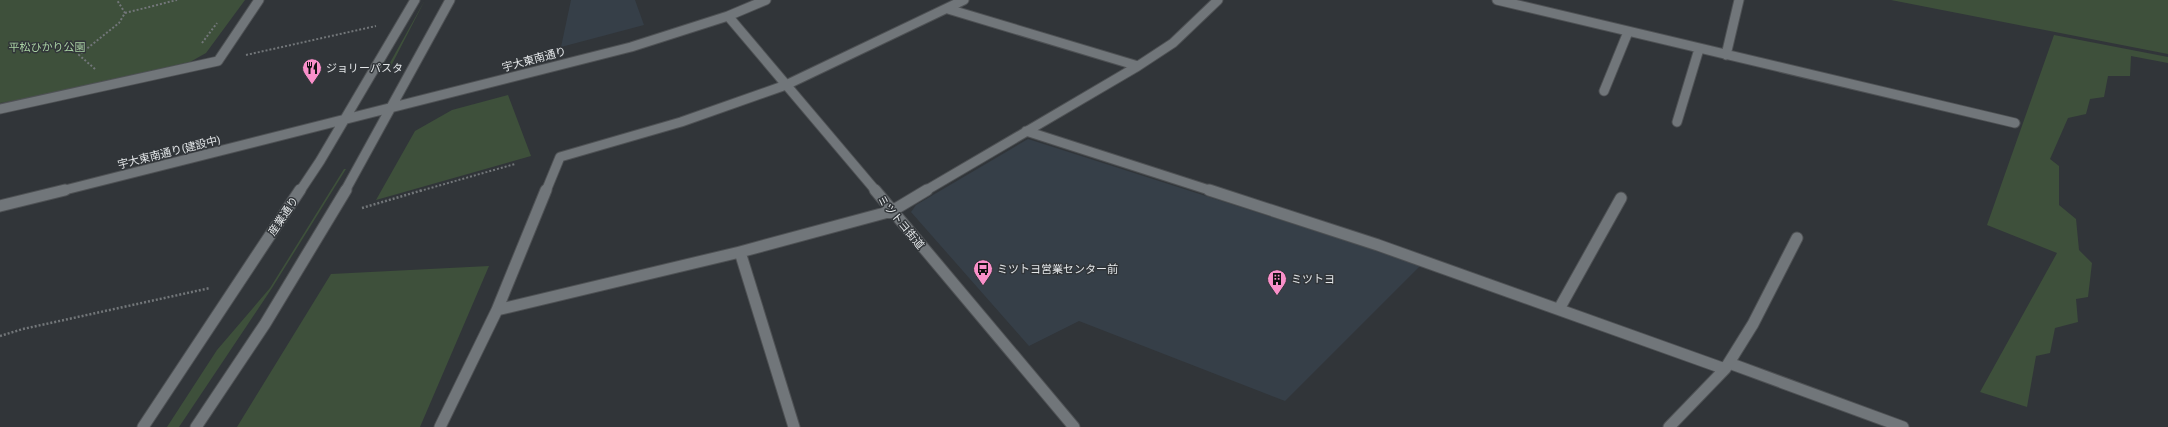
<svg xmlns="http://www.w3.org/2000/svg" width="2168" height="427" viewBox="0 0 2168 427" font-family="'Public Sans','Noto Sans JP',sans-serif">
  <rect width="100%" height="100%" fill="#313539"/>
  <!-- built -->
  <path fill="#363f48" d="M571,0H635L644,25L561,47Z
    M1028,139L1421,265L1285,401L1079,321L1029,346L911,212L916,205Z"/>
  <!-- green -->
  <path fill="#3e503b" d="M0,0H245L206,53L190,62L46,95L0,103Z
    M425,0L390,68H387Z
    M1891,0H2168V54Z
    M2054,35L2168,57V63L2131,56L2130,76H2108L2104,97L2090,99L2086,114L2068,118L2050,159L2059,166V205L2076,219L2079,250L2092,263L2088,297L2076,299L2078,322L2055,328L2050,353L2036,356L2027,407L1980,392L2057,253L1987,225Z
    M508,95L531,156L376,200L415,131L452,110Z
    M344,169H346L272,288L179,427H167L217,350L270,288Z
    M489,266L420,427H237L331,274Z"/>
  <g fill="none" stroke-linecap="round" stroke-linejoin="round">
    <defs>
      <path id="minor-far1" d="M1497,0L2015,123
        M948,9L1138,66
        M728,16L876,191
        M1726,55L1739,0
        M1604,91L1628,32
        M0,109L218,61L259,0
        M1677,122L1699,49
        M1026,131L1212,191
        M61,191L631,47L728,16L766,0
        M300,191L320,161L415,0
        M345,191L450,0
        M546,191L560,157L681,122L786,85L964,0
        M925,191L1138,66L1173,43L1218,0"/>
      <path id="minor" d="M875,190L1074,427
        M1209,190L1378,245L1725,369L1669,427
        M0,206L65,190
        M740,252L794,427
        M1559,309L1621,198
        M497,310L740,252L892,211L927,190
        M1729,363L1903,427
        M1725,369L1753,324L1797,238
        M143,427L300,190
        M196,427L265,324L346,190
        M440,427L497,310L546,190"/>
    </defs>
    <!-- minor-far1 casing -->
    <use href="#minor-far1" stroke="#4e5154" stroke-width="11"/>
    <!-- minor casing -->
    <use href="#minor" stroke="#4e5154" stroke-width="13"/>
    <!-- path-far1 -->
    <path stroke="#727679" stroke-width="2" stroke-dasharray="2 2" stroke-linecap="butt" d="M125,13L177,0
      M202,43L217,23
      M246,55L376,26
      M95,69L79,55L119,23L125,13L117,0
      M420,191L515,164"/>
    <!-- path -->
    <path stroke="#727679" stroke-width="2.5" stroke-dasharray="2 2" stroke-linecap="butt" d="M362,208L423,190
      M0,336L23,329L210,288"/>
    <!-- minor-far1 -->
    <use href="#minor-far1" stroke="#71767a" stroke-width="9"/>
    <!-- minor -->
    <use href="#minor" stroke="#71767a" stroke-width="11"/>
  </g>
  <!-- icons -->
  <defs>
    <symbol id="restaurant-pin" viewBox="-11 -11 22 30"><path d="M0 17L-7.5 6A9.5 9.5 0 1 1 7.5 6Z" fill="#f98fc9" stroke="#313539"/><path d="M-5-6h1v4h1v-4h1v4h1v-4h1v5L-1.5 .5V6h-2V.5L-5-1ZM5-6V6H3V1.5H1.5Q1.5-4 5-6Z" fill="#111"/></symbol>
    <symbol id="bus-pin" viewBox="-11 -11 22 30"><path d="M0 17L-7.5 6A9.5 9.5 0 1 1 7.5 6Z" fill="#f98fc9" stroke="#313539"/><path d="M-5-6H5V4H4V6H2V4H-2V6H-4V4H-5ZM-3.5-4V0h7V-4ZM-3.5 1.2v1.5H-2V1.2ZM2 1.2v1.5H3.5V1.2Z" fill="#111"/></symbol>
    <symbol id="building-pin" viewBox="-11 -11 22 30"><path d="M0 17L-7.5 6A9.5 9.5 0 1 1 7.5 6Z" fill="#f98fc9" stroke="#313539"/><path d="M-4-6H4V6H1V3H-1V6H-4ZM-2.5-4.3h1.7v1.8h-1.7ZM.8-4.3h1.7v1.8H.8ZM-2.5-1h1.7V.8h-1.7ZM.8-1h1.7V.8H.8Z" fill="#111"/></symbol>
  </defs>
  <g fill-rule="evenodd">
    <use href="#restaurant-pin" x="301" y="57" width="22" height="30"/>
    <use href="#bus-pin" x="972" y="258" width="22" height="30"/>
    <use href="#building-pin" x="1266" y="268" width="22" height="30"/>
  </g>
  <g text-anchor="middle" dominant-baseline="central" stroke-width="3" stroke-linejoin="round" paint-order="stroke">
    <!-- park labels -->
    <g font-size="11" fill="#a9d1a3" stroke="#313539">
      <text x="47" y="47">平松ひかり公園</text>
    </g>
    <!-- street labels -->
    <g font-size="11" fill="#e3e6e8" stroke="#313539">
      <text transform="translate(534 59) rotate(-15)">宇大東南通り</text>
      <text transform="translate(169 152) rotate(-14)">宇大東南通り(建設中)</text>
      <text transform="translate(283 216) rotate(-56)">産業通り</text>
      <text transform="translate(901 222) rotate(50)">ミツトヨ街道</text>
    </g>
    <!-- poi labels -->
    <g font-size="11" fill="#e3e6e8" stroke="#313539" text-anchor="start">
      <text x="326" y="68">ジョリーパスタ</text>
      <text x="997" y="269">ミツトヨ営業センター前</text>
      <text x="1291" y="279">ミツトヨ</text>
    </g>
  </g>
</svg>
